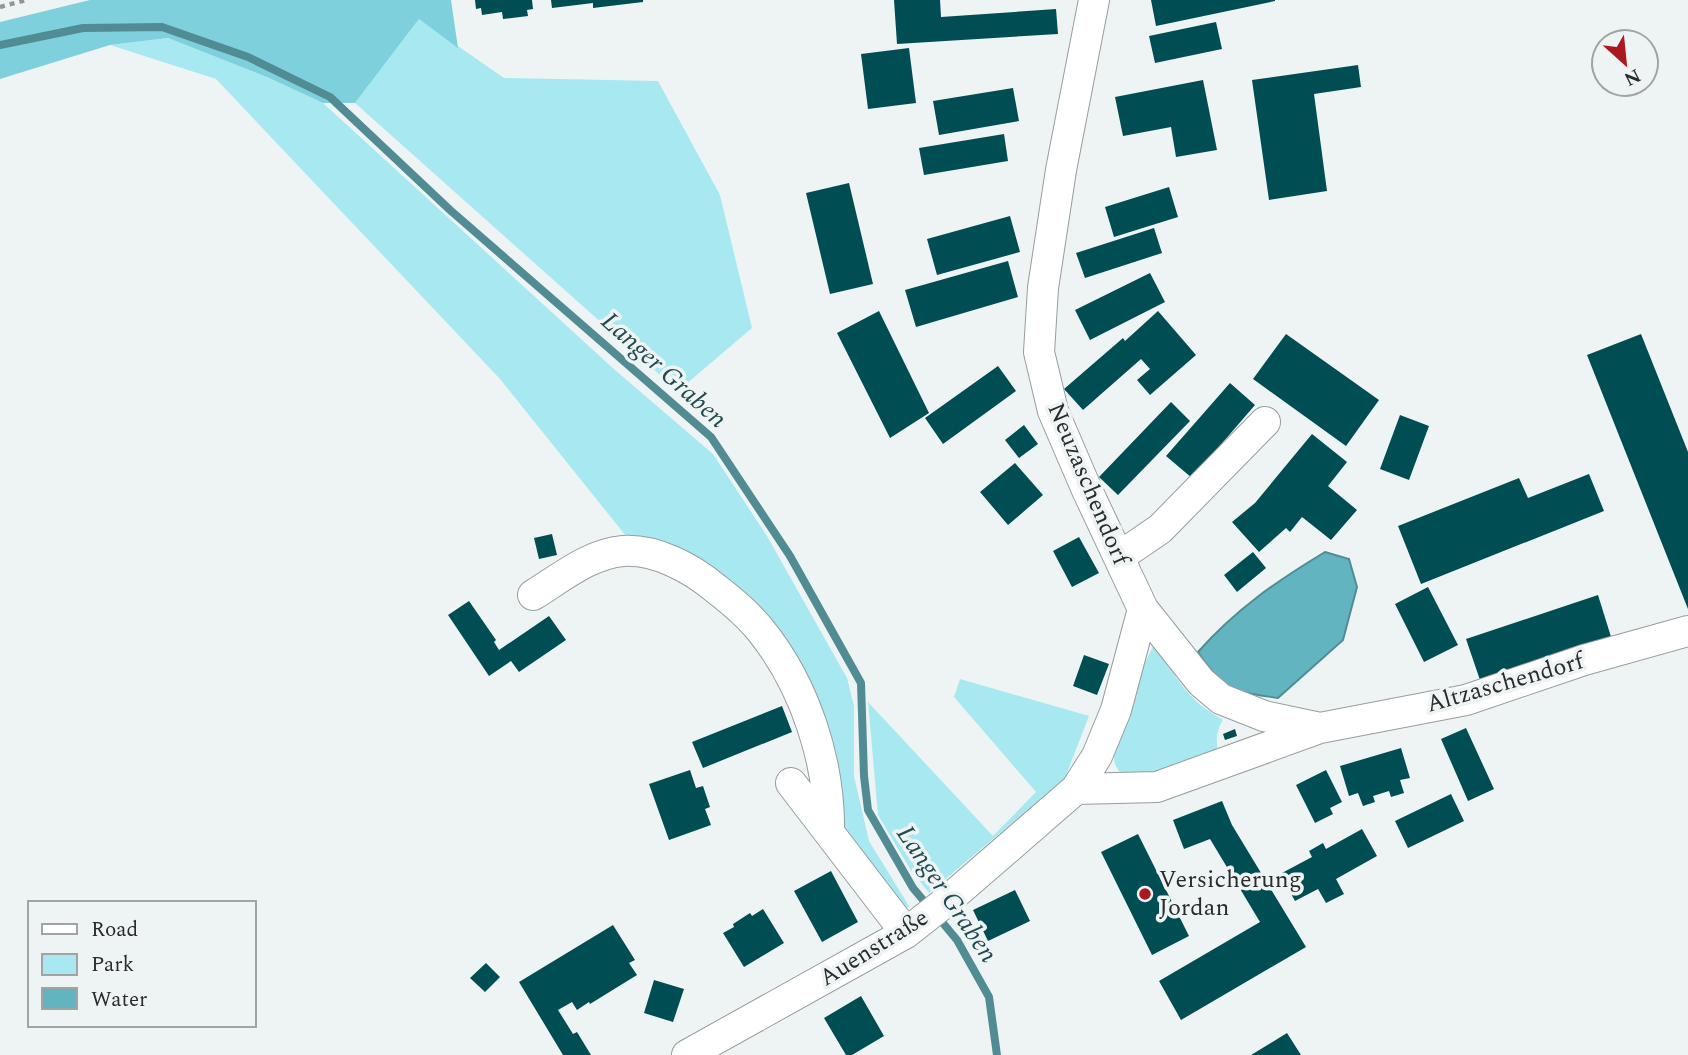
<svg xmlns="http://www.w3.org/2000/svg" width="1688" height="1055" viewBox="0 0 1688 1055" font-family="Spectral,serif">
  <rect width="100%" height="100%" fill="#eef4f4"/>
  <!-- green -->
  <path fill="#a8e9f1" d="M419,19L504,78L658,81L720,195L752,328L678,391L355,103Z
    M168,38L269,78L323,103L615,370L713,454L767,536L847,678L854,706V776L869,841L909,906L901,914L843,837L787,657L630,541L500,379L216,79L110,45Z
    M1154,645C1168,663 1178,684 1195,700C1203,708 1214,714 1223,720C1216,730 1216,741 1218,754L1129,781C1122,774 1115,769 1114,759C1110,734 1142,668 1154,645Z
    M960,679L1089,716L1065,778L929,893L910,869L878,815L868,702L993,836L1036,792L954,697Z"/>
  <!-- forest -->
  <path fill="#7ed1dc" d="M90,0H451L458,48L419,19L355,103H323L269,78L168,38L110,45L0,79V22Z"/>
  <!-- water -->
  <path fill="#62b5c0" stroke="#518c94" stroke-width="2" d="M1325,552L1349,559L1357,587L1343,640L1278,698C1232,691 1224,692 1198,652C1236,609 1277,581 1325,552Z"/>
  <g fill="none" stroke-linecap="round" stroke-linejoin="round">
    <!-- stream -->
    <path stroke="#518c94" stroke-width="8" d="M0,45L83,28L162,27L248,57L330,97L450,210L711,437L790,556L861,683L864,776L868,810L913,888L929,907
      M937,916L957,940L989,997L997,1055"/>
  </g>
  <!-- building -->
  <path fill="#004d54" d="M475,0H532L533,9L527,10L528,16L503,19L502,12L482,15L481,8L476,9Z
    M551,0H643V2L593,8V3L552,8Z
    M894,0H940L941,17L1056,9L1058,34L897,44Z
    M1151,0H1275V1L1156,26Z
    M1216,22L1222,49L1155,63L1149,36Z
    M909,48L916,103L868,109L861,54Z
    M1358,65L1361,87L1314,94L1327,191L1269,200L1252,80Z
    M1203,80L1217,150L1176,157L1171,127L1123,136L1115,97Z
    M1013,88L1019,121L939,135L933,101Z
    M1004,134L1008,161L924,175L919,148Z
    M849,183L873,284L830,294L806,193Z
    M1169,187L1178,217L1114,237L1105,207Z
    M1010,216L1020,252L937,275L927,239Z
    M1154,228L1162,253L1085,278L1076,253Z
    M1008,261L1018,297L916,327L905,290Z
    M1150,273L1165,302L1090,340L1075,310Z
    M879,311L929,413L890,438L837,333Z
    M1158,311L1196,355L1150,395L1137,380L1150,369L1141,359L1083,410L1064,389L1123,338L1125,341Z
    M1286,334L1379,400L1346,446L1253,379Z
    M1641,334L1688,452V609L1587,355Z
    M998,366L1016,391L943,444L925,418Z
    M1230,383L1255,405L1192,478L1166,456Z
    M1171,402L1190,421L1118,495L1099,477Z
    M1400,415L1429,426L1409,480L1380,469Z
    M1024,425L1038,444L1019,458L1005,440Z
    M1312,434L1347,462L1328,486L1357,510L1331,540L1302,517L1290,532L1286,528L1259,552L1232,522L1255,503Z
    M1015,463L1043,495L1008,525L980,492Z
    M1589,474L1604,511L1421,584L1398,526L1519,478L1528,498Z
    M552,534L557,555L539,559L534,538Z
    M1079,537L1099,573L1072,587L1053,551Z
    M1253,552L1266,568L1237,592L1224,575Z
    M1428,587L1458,645L1424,662L1395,604Z
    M1598,595L1612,640L1481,683L1466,639Z
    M469,601L496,640L494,642L499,650L549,616L566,640L519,672L511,661L489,676L448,615Z
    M1084,655L1109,664L1097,695L1073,686Z
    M782,706L792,732L703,768L692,742Z
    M1466,728L1494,789L1468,801L1441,739Z
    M1235,729L1237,736L1225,740L1223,734Z
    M1401,748L1410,778L1400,780L1404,793L1391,797L1389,791L1373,796L1375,802L1363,806L1358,793L1349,796L1340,766Z
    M690,770L696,788L703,786L710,807L705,809L711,825L669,840L649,784Z
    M1326,770L1342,802L1330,808L1333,814L1315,823L1296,785Z
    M1451,794L1464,821L1408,848L1395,821Z
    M1222,801L1232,825L1306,947L1181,1020L1159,981L1260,922L1210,839L1184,849L1173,820Z
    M1362,829L1377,856L1336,879L1344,894L1326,903L1318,889L1295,901L1280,874L1312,857L1309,851L1323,843L1326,849Z
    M1138,834L1189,936L1152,955L1101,852Z
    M831,871L858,922L822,942L794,891Z
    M1015,890L1030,921L988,941L973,910Z
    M763,909L784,943L744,967L723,933L734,927L733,924L750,913L752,916Z
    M613,925L635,960L629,963L637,975L590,1004L589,1002L577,1010L572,1002L558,1010L573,1034L577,1032L591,1055H563L519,982Z
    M486,963L500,977L485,992L470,978Z
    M654,980L684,989L673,1022L644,1013Z
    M861,996L884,1036L852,1055H846L824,1018Z
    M1287,1033L1301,1055H1251Z"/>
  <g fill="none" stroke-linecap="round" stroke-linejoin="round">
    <defs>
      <path id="minor" d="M1119,557L1160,529L1265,422
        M533,595C561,578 589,554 623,551C656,549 691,568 715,588C732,601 749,615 762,632C805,686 830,762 829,831
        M1143,609L1201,682L1221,699L1264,716L1320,728L1466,700L1584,660L1688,631
        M791,783L906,933
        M1076,789L1157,787L1320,728
        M687,1055L906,933L948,900L1076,789L1097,756L1116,710L1143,609L1087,490L1053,411L1039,352L1043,288L1061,170L1094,0"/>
    </defs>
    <!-- minor casing -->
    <use href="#minor" stroke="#979d9e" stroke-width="32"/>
    <!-- path -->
    <path stroke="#929696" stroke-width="4.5" stroke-dasharray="5 5" stroke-linecap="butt" d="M0,7L26,0"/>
    <!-- minor -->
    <use href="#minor" stroke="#fff" stroke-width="30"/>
  </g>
  <!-- markers -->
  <circle fill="#ac181f" stroke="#eef4f4" stroke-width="2.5" cx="1145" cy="894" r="7"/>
  <g text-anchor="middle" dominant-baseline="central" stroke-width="7" stroke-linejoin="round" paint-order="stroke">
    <!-- street labels -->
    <g font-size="24" fill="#2a2c2c" stroke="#eef4f4">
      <text transform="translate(1088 484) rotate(67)">Neuzaschendorf</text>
      <text transform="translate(1505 683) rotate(-16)">Altzaschendorf</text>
      <text transform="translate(874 948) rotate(-32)">Auenstraße</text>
    </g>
    <!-- poi labels -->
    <g font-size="24" fill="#2a2c2c" stroke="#eef4f4" text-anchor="start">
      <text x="1159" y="880">Versicherung<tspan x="1159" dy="28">Jordan</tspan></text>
    </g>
    <!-- water labels -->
    <g font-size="26" font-style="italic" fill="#234a4f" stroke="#eef4f4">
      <text transform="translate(664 370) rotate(42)">Langer Graben</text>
      <text transform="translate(947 894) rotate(56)">Langer Graben</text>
    </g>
  </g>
  <!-- legend -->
  <rect x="28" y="901" width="228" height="126" fill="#eef4f4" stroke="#a0a4a4" stroke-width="2"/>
  <rect x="42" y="924" width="35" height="10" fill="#ffffff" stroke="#a0a4a4" stroke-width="2"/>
  <text x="91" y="936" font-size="21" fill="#2a2c2c">Road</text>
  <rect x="42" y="954" width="35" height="21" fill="#a8e9f1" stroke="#a0a4a4" stroke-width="2"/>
  <text x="91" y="971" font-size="21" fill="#2a2c2c">Park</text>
  <rect x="42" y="988" width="35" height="21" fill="#62b5c0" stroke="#a0a4a4" stroke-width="2"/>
  <text x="91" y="1006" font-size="21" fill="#2a2c2c">Water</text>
  <!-- north arrow -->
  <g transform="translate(1625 63) rotate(153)"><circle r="33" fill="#eef4f4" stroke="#a0a4a4" stroke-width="2"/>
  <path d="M0-5L12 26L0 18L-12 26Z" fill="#ac181f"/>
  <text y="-10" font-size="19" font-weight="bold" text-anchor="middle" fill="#2a2c2c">N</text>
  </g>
</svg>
